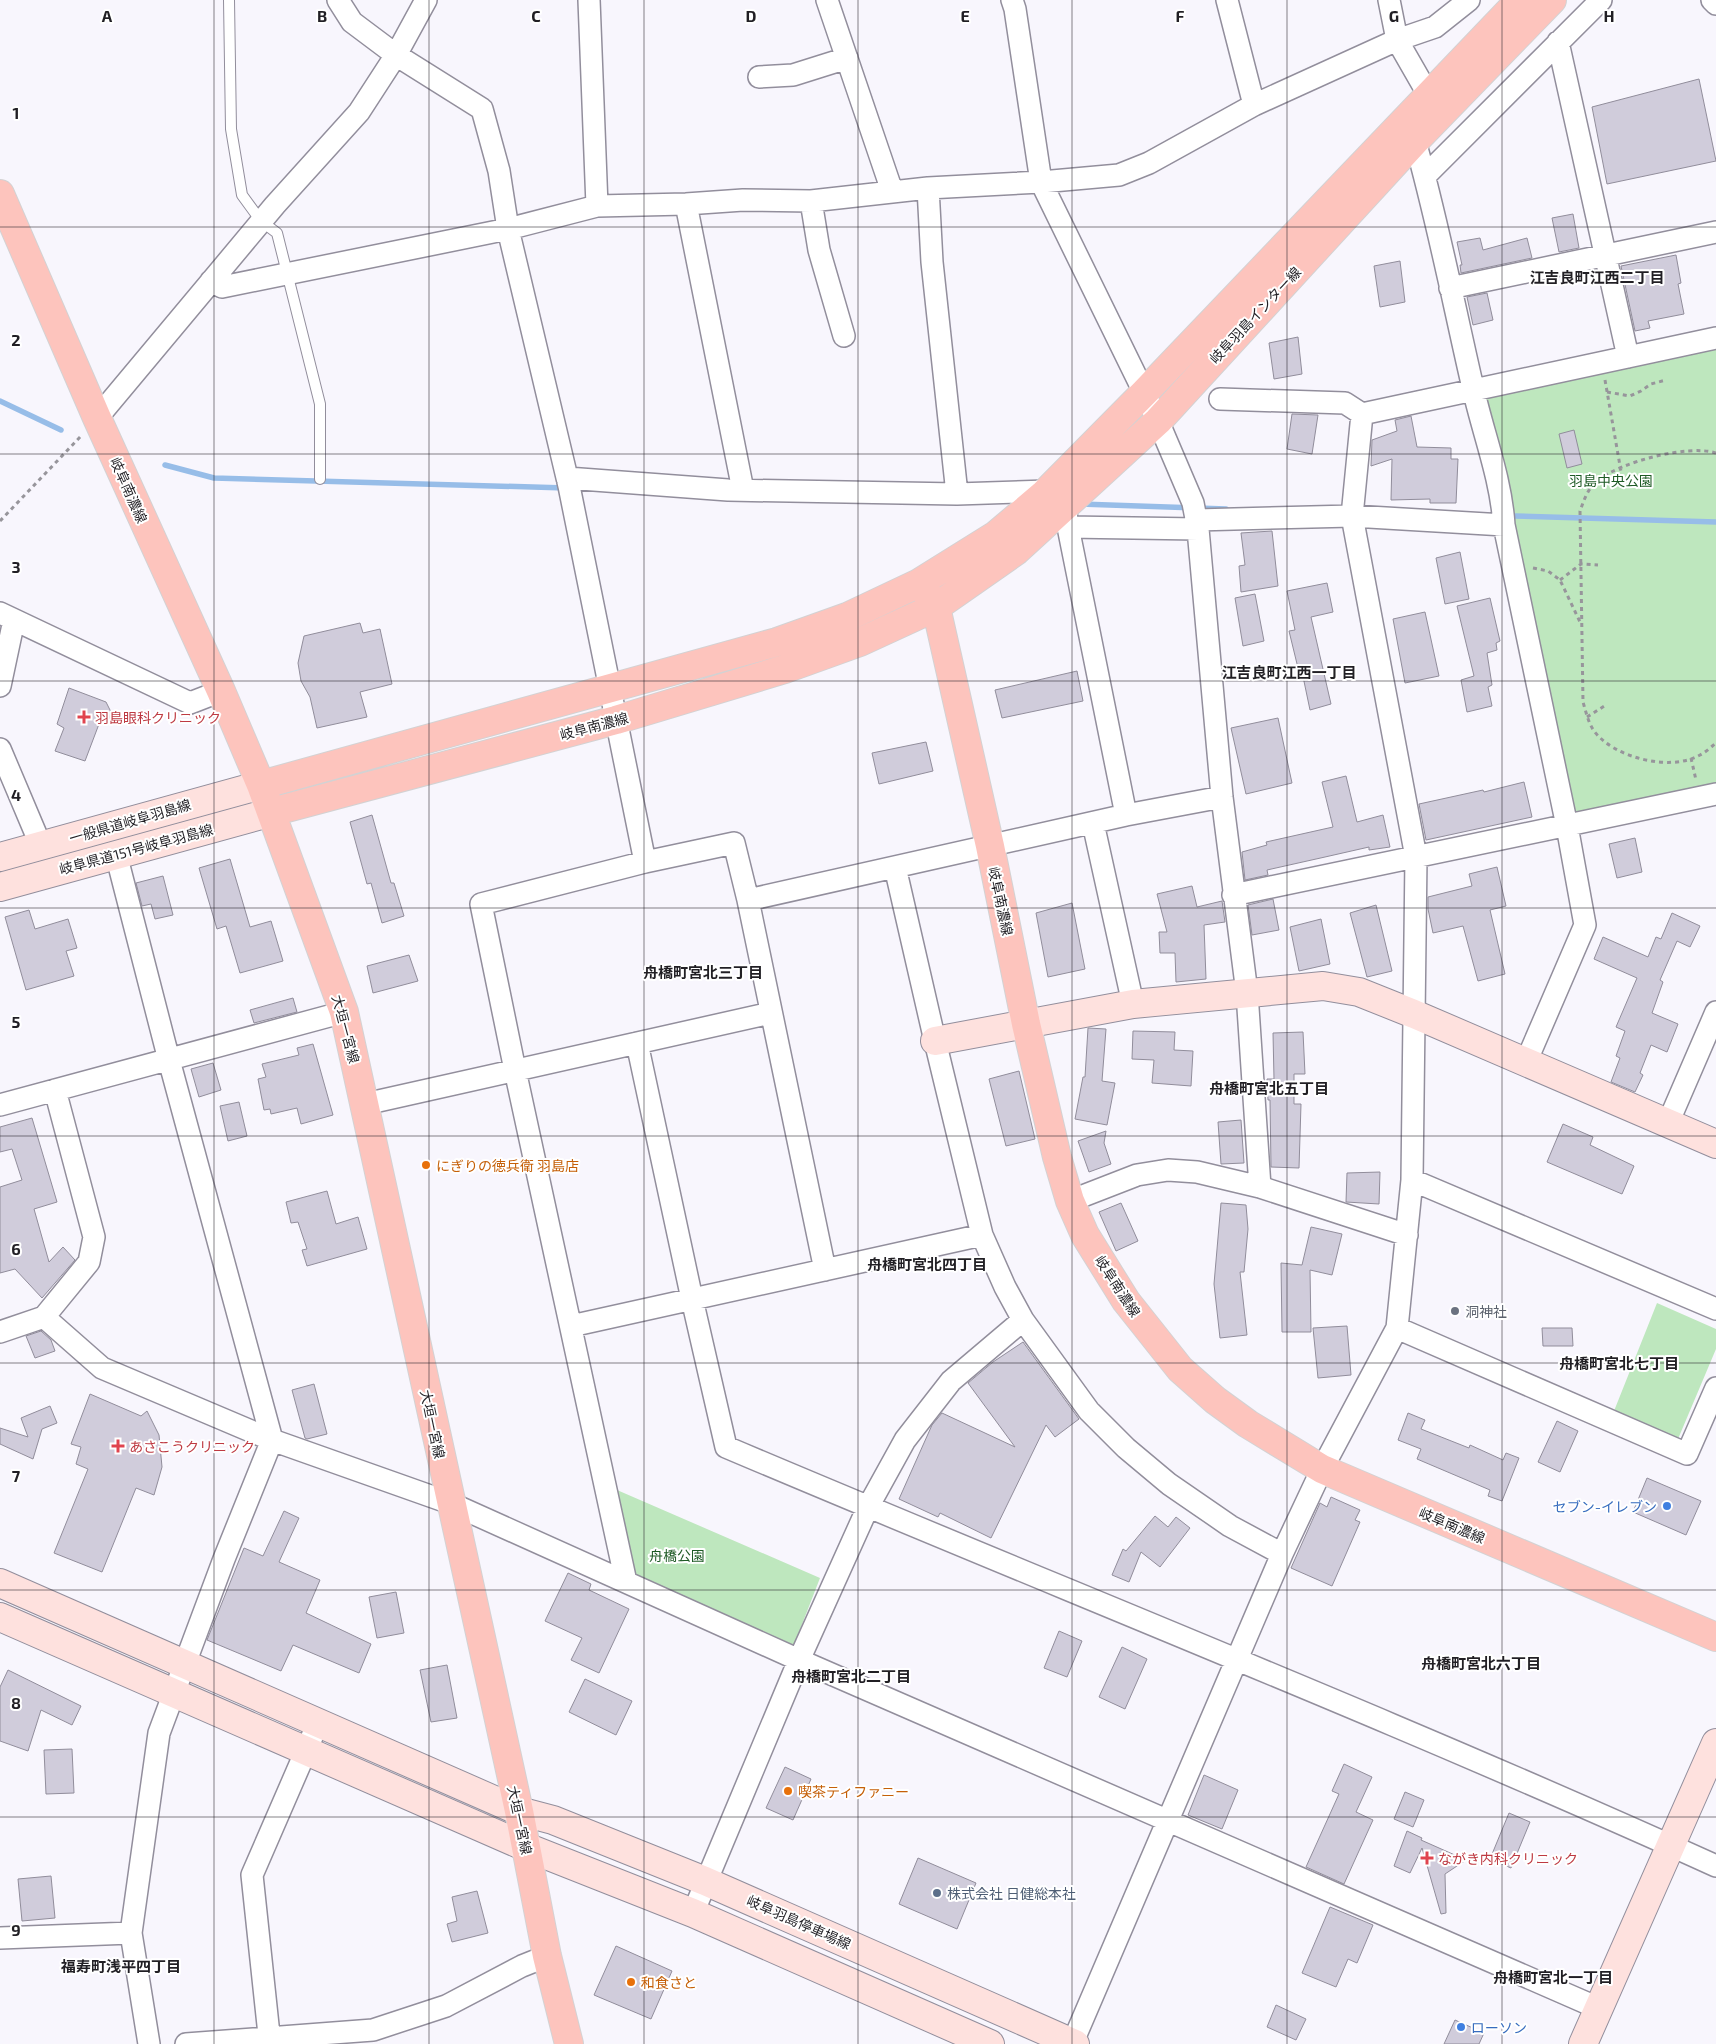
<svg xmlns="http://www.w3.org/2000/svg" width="1716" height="2044" viewBox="0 0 1716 2044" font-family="'Exo 2','Noto Sans JP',sans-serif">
  <rect width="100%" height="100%" fill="#f8f6fd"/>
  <!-- green -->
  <path fill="#bee7be" d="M1716,349V784L1573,817L1485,397Z
    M1657,1303L1716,1329V1349L1678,1439L1614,1411Z
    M617,1490L820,1578L794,1645L634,1577Z"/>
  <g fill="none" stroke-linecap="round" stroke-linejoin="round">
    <!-- stream -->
    <path stroke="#97bde8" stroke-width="5.5" d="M0,401L61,430
      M165,465L214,478L566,488
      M1080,504L1226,509
      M1514,516L1716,522"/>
  </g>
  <!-- building -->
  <path fill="#d0ccdb" stroke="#918d9b" d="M1699,79L1716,161L1607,184L1592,107Z
    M1573,214L1579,248L1559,252L1552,218Z
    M1480,238L1483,250L1527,238L1532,258L1461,273L1460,265H1462L1457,242Z
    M1676,255L1681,283L1678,284L1684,314L1648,321L1650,328L1635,331L1621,266Z
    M1400,261L1405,302L1380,307L1374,266Z
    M1487,293L1493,320L1473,325L1467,297Z
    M1298,337L1302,374L1274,379L1269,343Z
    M1292,414L1318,415L1312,454L1287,449Z
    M1411,416L1417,447L1451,448V459H1458L1456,503H1430V499L1391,500L1392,459L1371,466L1372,440L1397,431L1395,420Z
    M1574,430L1582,464L1567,468L1559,434Z
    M1272,531L1278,586L1241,592L1239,566L1245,565L1241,533Z
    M1460,552L1469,599L1445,604L1436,558Z
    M1327,583L1333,612L1311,617L1331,704L1310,710L1301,667L1298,668L1289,631L1295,630L1287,591Z
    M1255,594L1264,641L1243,646L1235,598Z
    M1490,598L1500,641L1496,643L1497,650L1487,653L1492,685L1488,687L1492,706L1467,712L1461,680L1474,676L1457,606Z
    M1425,612L1439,676L1405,683L1393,619Z
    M360,623L363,633L380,629L392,684L360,692L367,717L317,728L310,697L301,681L298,663L304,636Z
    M1077,671L1083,701L1002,718L995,690Z
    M69,688L106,702L111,712L108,722L99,724L85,761L55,751L64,728L57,724Z
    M1278,718L1292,783L1246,794L1231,728Z
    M926,742L933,771L879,784L872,753Z
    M1346,776L1357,822L1383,815L1390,847L1369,850V847L1325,857L1267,870L1268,875L1245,880L1242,852L1267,845L1266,842L1333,827L1322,782Z
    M1524,782L1532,817L1426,840L1419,804L1483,790L1484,792Z
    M372,815L391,883H394L404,916L382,923L371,883L367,884L350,822Z
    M1635,838L1642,872L1617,878L1609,844Z
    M230,859L250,927L271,921L283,961L240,973L226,926L217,929L199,868Z
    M1497,867L1506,906L1490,910L1505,974L1478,981L1463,926L1433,933L1428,909V897L1472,886L1469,874Z
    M163,876L173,915L155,919L151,904L142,906L136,883Z
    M1192,886L1197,907L1222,901L1225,922L1204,925L1206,979L1176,982L1175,953H1160L1159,932H1167L1157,894Z
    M1273,899L1279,930L1252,935L1248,905Z
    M1072,903L1085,969L1048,977L1036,913Z
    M1376,905L1392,971L1367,977L1350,913Z
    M29,910L35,929L68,919L77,948L66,951L74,976L26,990L5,917Z
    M1672,913L1700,926L1690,947L1677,941L1660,980L1663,982L1652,1013L1678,1024L1667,1052L1651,1045L1640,1073L1643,1075L1635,1092L1611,1082L1620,1058L1616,1056L1625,1031L1616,1027L1637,978L1594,959L1603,937L1648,957L1656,937L1661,939Z
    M1321,919L1330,964L1299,971L1290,927Z
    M409,955L418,981L373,993L367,966Z
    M293,998L297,1012L254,1023L250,1010Z
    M1088,1028L1106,1029L1102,1081L1115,1083L1107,1125L1075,1119L1083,1077H1085Z
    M1133,1031L1175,1032L1174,1050L1193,1051L1191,1086L1152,1083L1154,1060L1132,1059Z
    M1303,1032L1305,1074H1294V1104H1301L1299,1168L1271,1167L1270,1100H1268L1267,1079H1274L1273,1033Z
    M313,1044L333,1115L301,1124L297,1108L271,1114L270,1109L264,1110L258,1079L266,1077L262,1064L299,1055L297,1048Z
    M213,1063L221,1090L199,1097L191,1069Z
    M1019,1071L1035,1139L1006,1146L989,1079Z
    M239,1102L247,1136L228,1141L220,1106Z
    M32,1118L57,1202L34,1209L49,1262L63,1247L75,1260L42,1298L15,1269L0,1273V1187L22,1180L12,1149L0,1152V1127Z
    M1241,1120L1244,1163L1221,1164L1218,1122Z
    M1563,1124L1593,1137L1590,1145L1634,1166L1622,1194L1547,1162Z
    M1106,1131L1104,1143L1111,1164L1089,1172L1078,1141Z
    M1380,1172L1379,1204L1346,1202L1347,1173Z
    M327,1191L336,1224L358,1217L367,1249L307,1266L302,1250L307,1249L298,1222L291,1223L286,1202Z
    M1121,1203L1138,1241L1116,1251L1099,1212Z
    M1221,1203L1246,1205L1248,1229L1244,1272H1240L1247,1335L1220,1338L1214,1284Z
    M1311,1227L1342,1234L1332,1275L1310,1270L1311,1332H1282L1281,1263L1302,1265Z
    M1347,1326L1351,1375L1318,1378L1313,1328Z
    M1542,1328H1572L1573,1346H1543Z
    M41,1331L51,1340L55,1351L35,1358L26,1336Z
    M1023,1342L1079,1419L1055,1437L1046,1425L991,1538L940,1513L938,1517L899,1499L932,1425L942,1413L1015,1447L968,1383L993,1362Z
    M314,1384L327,1434L307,1439L305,1438L292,1390Z
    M90,1394L141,1416L147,1411L159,1435L162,1467L154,1495L136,1488L102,1572L54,1553L88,1469L76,1464L81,1447L71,1444Z
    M50,1406L57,1423L42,1429L33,1459L0,1444V1428L28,1437L21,1418Z
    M1408,1413L1425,1420L1421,1429L1469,1448L1470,1445L1503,1460L1506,1453L1519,1458L1502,1501L1488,1496L1490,1490L1417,1459L1421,1449L1398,1440Z
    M1557,1421L1578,1431L1560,1472L1538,1462Z
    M1647,1478L1701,1501L1686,1535L1633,1512Z
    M1331,1497L1360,1510L1355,1520L1360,1522L1332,1586L1291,1568L1320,1503L1327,1507Z
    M284,1511L299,1518L279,1562L320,1580L306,1613L371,1644L359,1673L293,1645L281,1671L207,1640L244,1548L263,1556Z
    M1155,1516L1168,1527L1176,1517L1190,1528L1160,1567L1141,1552L1129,1582L1112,1575L1123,1549L1126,1551Z
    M568,1573L591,1584L589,1590L629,1609L599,1673L571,1660L582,1638L545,1621Z
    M396,1592L404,1633L377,1638L369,1597Z
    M1059,1631L1082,1641L1067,1677L1044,1668Z
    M1122,1647L1147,1659L1125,1709L1099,1697Z
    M447,1665L457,1718L431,1722L420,1670Z
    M8,1670L81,1706L72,1725L41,1710L28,1751L0,1741V1687Z
    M585,1679L632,1701L616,1735L569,1712Z
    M72,1749L74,1793L46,1794L44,1750Z
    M1344,1764L1372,1777L1356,1812L1373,1820L1344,1884L1306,1867L1339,1794L1332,1791Z
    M785,1767L811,1779L793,1820L766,1808Z
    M1204,1775L1238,1790L1222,1829L1188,1815Z
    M1405,1792L1424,1800L1413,1827L1394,1819Z
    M1509,1813L1530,1822L1511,1868L1490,1859Z
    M1407,1831L1422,1838L1421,1840L1466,1860L1445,1874L1446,1913L1441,1914L1422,1848L1410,1873L1394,1866Z
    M918,1858L976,1883L957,1929L899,1904Z
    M51,1876L55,1918L22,1921L18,1879Z
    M477,1891L488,1933L452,1942L447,1924L457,1921L452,1897Z
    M1330,1907L1373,1925L1357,1963L1348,1959L1336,1987L1302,1973Z
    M616,1946L672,1971L651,2019L594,1995Z
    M1276,2005L1306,2019L1296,2040L1267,2027Z
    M1455,2020L1484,2033L1479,2044H1444Z"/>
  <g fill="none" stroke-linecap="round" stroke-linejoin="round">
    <defs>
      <path id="lane" d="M229,0L231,129L242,195L261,221L277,233L320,404V479"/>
      <path id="street" d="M338,0L352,22L396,55L482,109L499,171L508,229L569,486L645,862
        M589,0L597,206
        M827,0L892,191
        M1012,0L1015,9L1041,182L1158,421L1193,503L1198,529L1222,797L1247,993L1260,1187
        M1227,0L1254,105
        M1389,0L1397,40L1428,94
        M1712,0L1716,4
        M1558,42L1628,357
        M759,77L793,75L847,58
        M1415,141C1438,222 1454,306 1473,388C1483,433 1501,478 1504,525L1567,826L1585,925L1526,1062
        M1425,176L1601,0
        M928,188L932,262L957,494
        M811,201L819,250L844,336
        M686,204L743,490
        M211,281L222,287L508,229L597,206L686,204L743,200L811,201L928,188L1041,182L1119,175L1149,163L1254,105L1397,40L1435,27L1469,0
        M1450,288L1716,232
        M1220,399L1345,403L1362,414L1716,338
        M97,418L275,205L359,112L396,55L426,0
        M567,478L728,490L957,494L1047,491
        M1065,506L1068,527L1126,815
        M1196,520L1352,516L1504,525
        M1068,527L1198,529
        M0,613L190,703L221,691
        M0,686L14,620
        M0,749L41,846
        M1093,823L1133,1004
        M116,854L169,1060L272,1440L224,1559L159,1733L131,1933L149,2044
        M895,867L935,1041L982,1235L1005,1287L1023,1320L1089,1411L1126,1448L1169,1484L1230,1526L1282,1554
        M1233,895L1716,794
        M748,900L1126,815L1222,797
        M637,1043L692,1299L726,1447C1056,1587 1389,1718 1716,1866
        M365,1104L771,1013
        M0,1105L344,1012
        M1668,1123L1716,1012
        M1412,1180L1716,1309
        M1070,1201L1137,1175L1168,1170L1197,1172L1260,1187L1407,1235
        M44,1317L102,1368L272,1440L450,1503L799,1660L1598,2008
        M571,1326L982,1235
        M1397,1328L1687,1454L1716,1388
        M0,1332L44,1317L89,1262L94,1237L55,1090
        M626,1582L515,1070L481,904L645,862L734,843L748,900L825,1270
        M693,1913L799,1660L868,1507L905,1440L951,1381L1023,1320
        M0,1938L131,1933
        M186,2044L373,2030L446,2006L522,1966L547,1956
        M270,2044L252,1875L318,1723
        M1072,2044L1282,1554L1322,1469L1397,1328L1412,1180L1416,857L1352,516L1362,414"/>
      <path id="secondary" d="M0,857L261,785
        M0,887L272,812
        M935,1041L1133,1004L1323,986L1359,992L1414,1014L1716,1144
        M0,1583L519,1811L553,1820L705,1881L1075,2044
        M0,1617L526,1847L693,1913L990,2044
        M1583,2044L1716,1743"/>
      <path id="primary" d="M0,194L97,418L221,691L261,785L344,1012L519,1811L547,1956L569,2044
        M926,592L936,607L990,846L1026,1024L1057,1157L1070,1201L1085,1235L1126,1301L1180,1369L1215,1400L1248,1424L1322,1469L1716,1637
        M261,785L777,642L847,617L919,583L996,535L1043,495L1144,393L1520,0
        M272,812L616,720L785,669L860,642L936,607L1016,551L1158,421L1415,141L1552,0"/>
    </defs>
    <!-- lane casing -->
    <use href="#lane" stroke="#928e9c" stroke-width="12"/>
    <!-- street casing -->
    <use href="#street" stroke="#928e9c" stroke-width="24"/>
    <!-- secondary casing -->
    <use href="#secondary" stroke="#928e9c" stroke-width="30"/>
    <!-- primary casing -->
    <use href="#primary" stroke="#d3d2d3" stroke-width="30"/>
    <!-- path -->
    <path stroke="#97959b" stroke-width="3" stroke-dasharray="4 4" stroke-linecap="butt" d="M1605,380L1623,483
      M1607,392L1630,396L1641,391L1651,384L1666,380
      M1716,453C1688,444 1620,462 1597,481C1588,488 1584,500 1580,511L1583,702C1586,712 1588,722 1594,731C1614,758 1671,772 1700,755C1706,752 1711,747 1716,743
      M0,521L81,436
      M1533,568L1548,571L1560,580L1581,624
      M1560,580L1581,564L1598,565
      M1587,717L1606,705
      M1691,758L1696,780"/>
    <!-- lane -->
    <use href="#lane" stroke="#fff" stroke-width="10"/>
    <!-- street -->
    <use href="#street" stroke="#fff" stroke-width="21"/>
    <!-- secondary -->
    <use href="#secondary" stroke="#fee1de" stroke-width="28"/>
    <!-- primary -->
    <use href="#primary" stroke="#fdc4bd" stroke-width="28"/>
  </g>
  <!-- grid -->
  <path fill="none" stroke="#211f24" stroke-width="1" stroke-opacity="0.55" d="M214,0V2044M429,0V2044M644,0V2044M858,0V2044M1072,0V2044M1287,0V2044M1502,0V2044M0,227H1716M0,454H1716M0,681H1716M0,908H1716M0,1136H1716M0,1363H1716M0,1590H1716M0,1817H1716"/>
  <!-- markers -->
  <g fill="#e0444e" stroke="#fff" stroke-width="2">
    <path d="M81.5 709.5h5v5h5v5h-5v5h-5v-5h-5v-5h5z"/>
    <path d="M115.5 1438.5h5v5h5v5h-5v5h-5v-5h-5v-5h5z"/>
    <path d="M1424.5 1850.5h5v5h5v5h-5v5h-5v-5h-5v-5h5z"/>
  </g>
  <g fill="#e8710a" stroke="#fff" stroke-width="2">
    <circle cx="426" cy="1165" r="5"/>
    <circle cx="788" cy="1791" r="5"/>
    <circle cx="631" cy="1982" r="5"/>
  </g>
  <circle fill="#6b7280" stroke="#fff" stroke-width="2" cx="1455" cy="1311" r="5"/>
  <g fill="#3f7fe0" stroke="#fff" stroke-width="2">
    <circle cx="1667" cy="1506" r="5"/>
    <circle cx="1461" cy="2027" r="5"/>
  </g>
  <circle fill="#5c6f8a" stroke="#fff" stroke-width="2" cx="937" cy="1893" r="5"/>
  <g text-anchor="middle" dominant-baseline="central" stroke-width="4" stroke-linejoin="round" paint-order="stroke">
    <!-- street labels -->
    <g font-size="14" fill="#211f24" stroke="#fff">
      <text transform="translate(1255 315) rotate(-47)">岐阜羽島インター線</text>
      <text transform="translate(129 490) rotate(66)">岐阜南濃線</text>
      <text transform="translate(594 726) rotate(-15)">岐阜南濃線</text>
      <text transform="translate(130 821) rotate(-16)">一般県道岐阜羽島線</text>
      <text transform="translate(136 849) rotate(-15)">岐阜県道151号岐阜羽島線</text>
      <text transform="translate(1001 901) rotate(78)">岐阜南濃線</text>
      <text transform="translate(346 1029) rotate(75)">大垣一宮線</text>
      <text transform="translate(1118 1286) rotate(57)">岐阜南濃線</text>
      <text transform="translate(433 1424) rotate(78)">大垣一宮線</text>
      <text transform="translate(1452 1525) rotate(23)">岐阜南濃線</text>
      <text transform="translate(520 1820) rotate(78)">大垣一宮線</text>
      <text transform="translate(799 1922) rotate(24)">岐阜羽島停車場線</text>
    </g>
    <!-- park labels -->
    <g font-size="14" fill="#1e5a25" stroke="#fff">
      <text x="1611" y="480">羽島中央公園</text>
      <text x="677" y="1555">舟橋公園</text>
    </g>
    <!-- health labels -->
    <g font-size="14" fill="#be3a42" stroke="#fff" text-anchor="start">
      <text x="95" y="717">羽島眼科クリニック</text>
      <text x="129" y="1446">あさこうクリニック</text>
      <text x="1438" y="1858">ながき内科クリニック</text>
    </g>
    <!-- food labels -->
    <g font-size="14" fill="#c56008" stroke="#fff" text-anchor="start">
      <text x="436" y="1165">にぎりの徳兵衛 羽島店</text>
      <text x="798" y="1791">喫茶ティファニー</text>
      <text x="641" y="1982">和食さと</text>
    </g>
    <!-- worship labels -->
    <g font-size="14" fill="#5b616d" stroke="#fff" text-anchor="start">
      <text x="1465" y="1311">洞神社</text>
    </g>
    <!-- shop labels -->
    <g font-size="14" fill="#366cbe" stroke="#fff" text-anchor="end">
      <text x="1657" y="1506">セブン-イレブン</text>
      <text x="1471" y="2027" text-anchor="start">ローソン</text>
    </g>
    <!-- service labels -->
    <g font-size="14" fill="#4e5e75" stroke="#fff" text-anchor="start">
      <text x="947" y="1893">株式会社 日健総本社</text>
    </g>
    <!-- neighbourhood labels -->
    <g font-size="15" font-weight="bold" fill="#211f24" stroke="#fff">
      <text x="1597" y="277">江吉良町江西二丁目</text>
      <text x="1289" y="672">江吉良町江西一丁目</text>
      <text x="703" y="972">舟橋町宮北三丁目</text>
      <text x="1269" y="1088">舟橋町宮北五丁目</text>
      <text x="927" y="1264">舟橋町宮北四丁目</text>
      <text x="1619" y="1363">舟橋町宮北七丁目</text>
      <text x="1481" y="1663">舟橋町宮北六丁目</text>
      <text x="851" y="1676">舟橋町宮北二丁目</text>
      <text x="121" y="1966">福寿町浅平四丁目</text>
      <text x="1553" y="1977">舟橋町宮北一丁目</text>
    </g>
  </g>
  <g font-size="16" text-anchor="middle" font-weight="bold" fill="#211f24" stroke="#fff" stroke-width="4" stroke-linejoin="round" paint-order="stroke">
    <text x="107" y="22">A</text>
    <text x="322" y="22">B</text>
    <text x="536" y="22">C</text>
    <text x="751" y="22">D</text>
    <text x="965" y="22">E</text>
    <text x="1180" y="22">F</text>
    <text x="1394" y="22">G</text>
    <text x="1609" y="22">H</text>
    <text x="16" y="119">1</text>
    <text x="16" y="346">2</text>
    <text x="16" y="573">3</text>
    <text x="16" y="801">4</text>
    <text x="16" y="1028">5</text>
    <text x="16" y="1255">6</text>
    <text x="16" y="1482">7</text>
    <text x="16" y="1709">8</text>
    <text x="16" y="1936">9</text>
  </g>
</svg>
